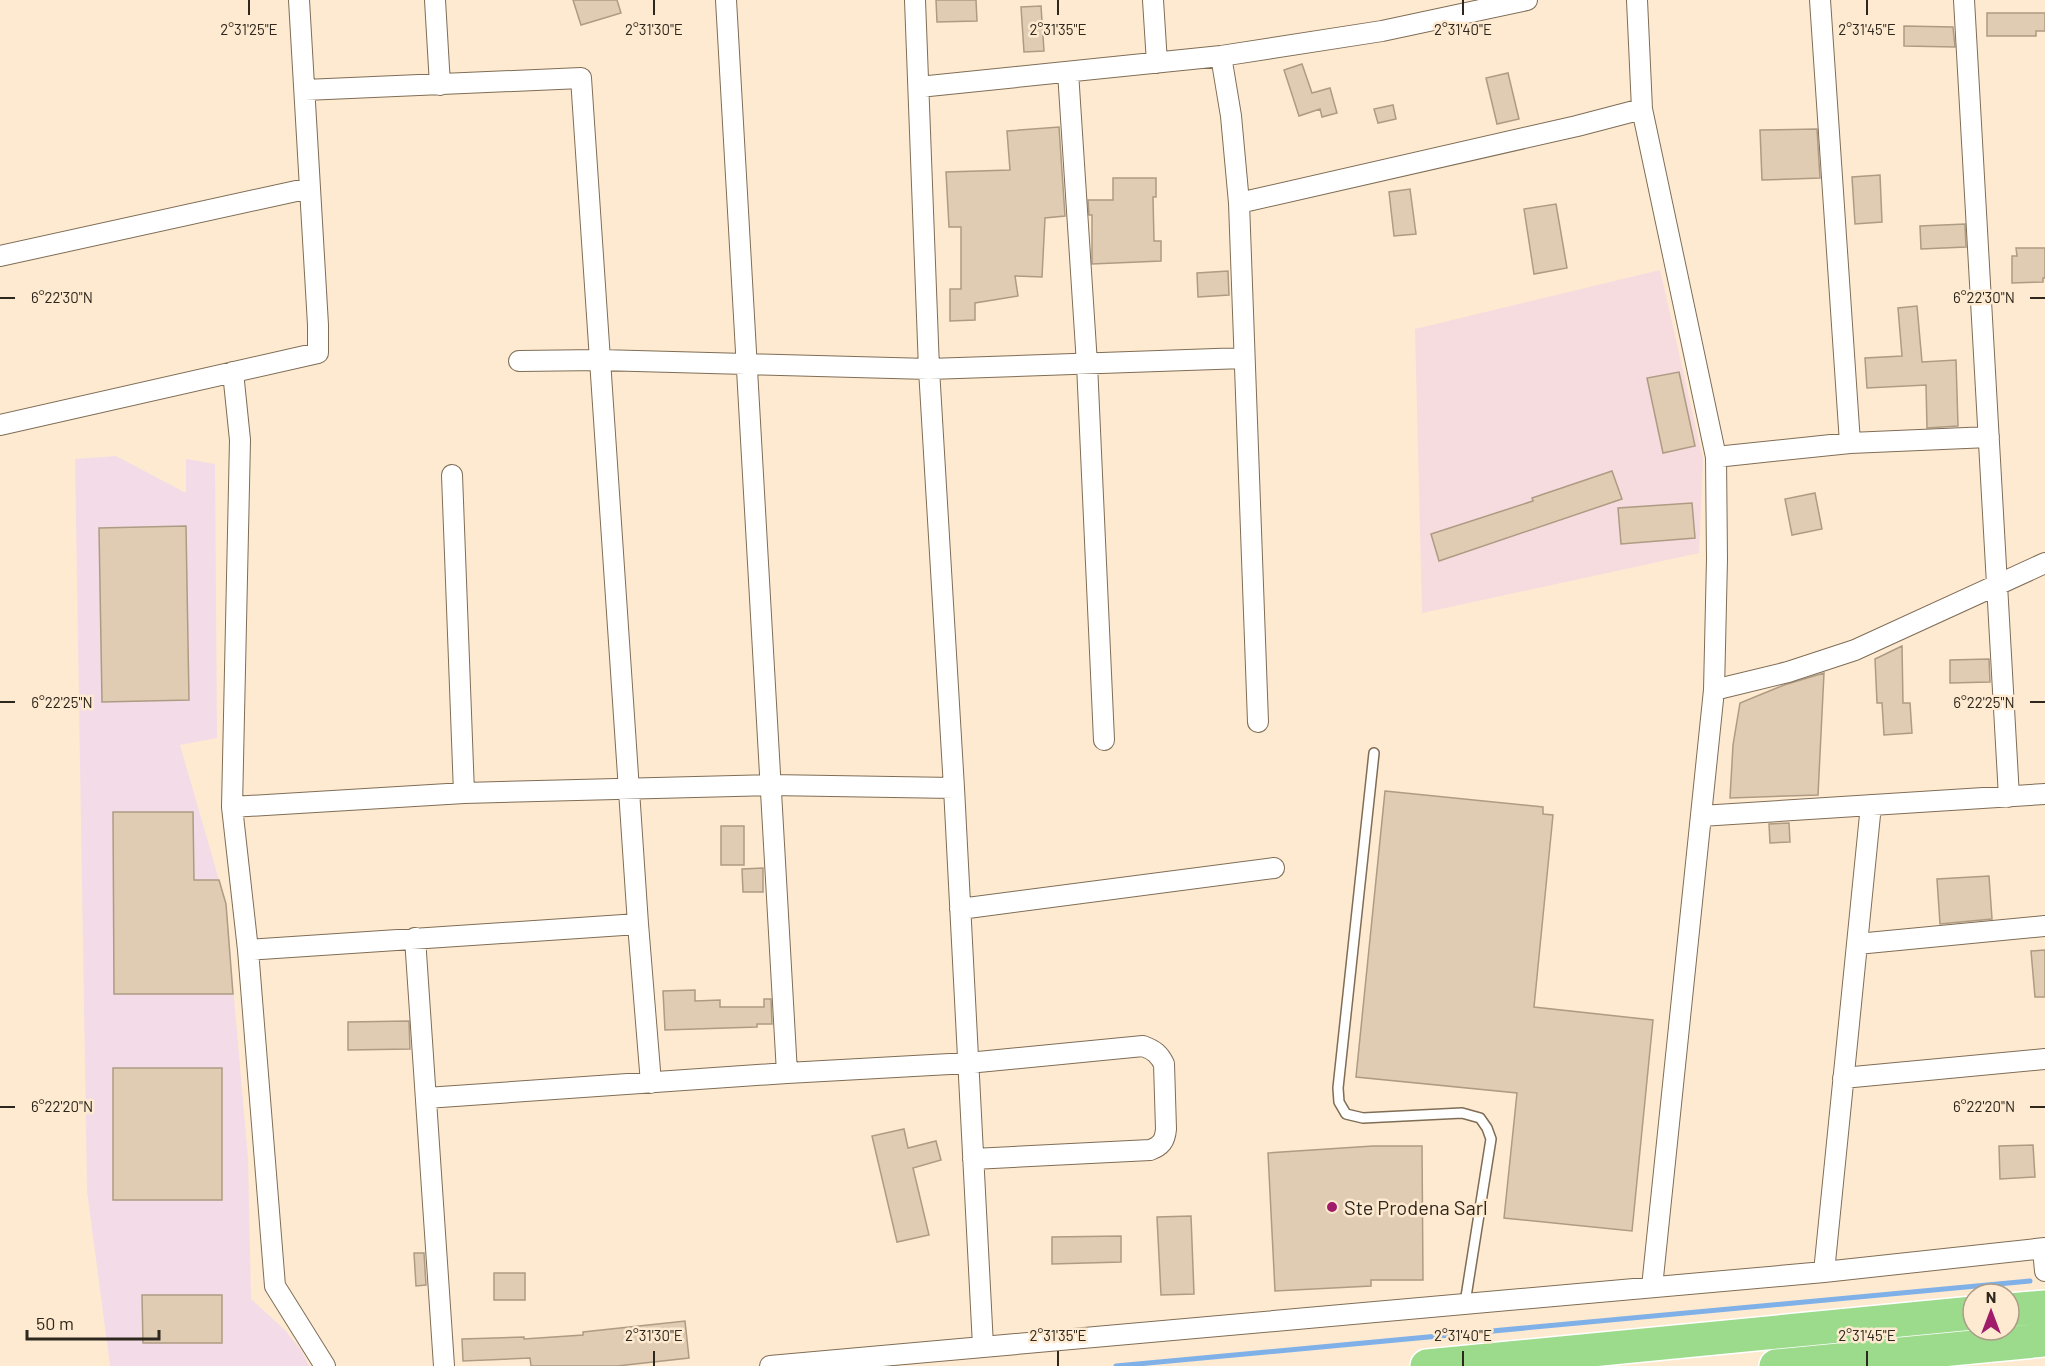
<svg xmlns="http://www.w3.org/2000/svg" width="2045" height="1366" viewBox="0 0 2045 1366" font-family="Barlow,sans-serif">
  <rect width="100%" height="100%" fill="#feead0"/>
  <!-- industrial -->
  <path fill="#f3dce7" d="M116,456L186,493V459L215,464L217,738L180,745L226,904L248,1159L251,1299L285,1330L301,1350L309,1366H110L87,1191L75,459Z"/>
  <!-- education -->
  <path fill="#f6dbdf" d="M1660,270L1703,459L1699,553L1422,613L1415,329Z"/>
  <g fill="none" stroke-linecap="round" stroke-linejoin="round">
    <!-- stream -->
    <path stroke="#7fb1e8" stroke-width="5" d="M1116,1366L2030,1281"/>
  </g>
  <!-- building -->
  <path fill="#e0ccb3" stroke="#ae9b83" stroke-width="1.5" d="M573,0H617L621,13L581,25Z
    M936,0H976L977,21L937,22Z
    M1041,6L1044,51L1024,52L1021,7Z
    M1987,13H2045V31H2036V36H1987Z
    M1904,26L1953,27L1955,47L1904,46Z
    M1302,64L1312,93L1330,88L1337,113L1322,117L1320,109L1299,116L1284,70Z
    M1508,73L1519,119L1497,124L1486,78Z
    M1393,105L1396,119L1378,123L1374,109Z
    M1059,127L1065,216L1045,218L1042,277L1015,276L1018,296L975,303V320L950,321V289H961V227H949L946,172L1010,170L1007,131Z
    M1817,129L1820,178L1762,180L1760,130Z
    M1880,175L1882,222L1855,224L1852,177Z
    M1113,178H1156V197H1153L1154,241H1161V261L1092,264V215H1089L1088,200H1113Z
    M1410,189L1416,234L1394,236L1389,192Z
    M1556,204L1567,268L1534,274L1524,209Z
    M1965,224L1966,247L1921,249L1920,226Z
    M2016,248H2045V278H2043V282L2012,283V256H2017Z
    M1228,271L1229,295L1198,297L1197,273Z
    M1917,306L1922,362L1956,360L1958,426L1927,428L1926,385L1867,388L1865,358L1902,356L1898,308Z
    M1679,372L1695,446L1663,453L1647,378Z
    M1612,471L1622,499L1439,561L1431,534L1533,501L1532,498Z
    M1815,493L1822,529L1792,535L1785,499Z
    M1692,503L1695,538L1621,544L1618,508Z
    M186,526L189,700L102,702L99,528Z
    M1902,646L1903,703H1910L1912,733L1884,735L1882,703H1877L1875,659Z
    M1989,659L1990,682L1950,683V660Z
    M1824,673L1818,795L1730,798L1733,745L1740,703L1784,685Z
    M1385,791L1543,807V814L1553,815L1534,1007L1653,1020L1632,1231L1504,1218L1517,1093L1356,1077Z
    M113,812H193L194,880H219L226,904L233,994H114Z
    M1789,823L1790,842L1770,843L1769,824Z
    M721,826H744V865H721Z
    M763,868V892H743L742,869Z
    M1989,876L1992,919L1940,924L1937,879Z
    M2045,950V997H2035L2031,951Z
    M695,990V1001L720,1000V1007H764V999H771L772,1024H757V1027L665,1030L663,991Z
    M409,1021L410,1049L348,1050V1022Z
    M113,1068H222V1200H113Z
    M904,1129L908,1148L936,1141L941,1160L913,1168L929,1235L897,1242L872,1136Z
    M2033,1145L2035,1177L2000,1179L1999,1146Z
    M1373,1146H1422L1423,1280H1371V1286L1275,1291L1268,1153Z
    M1191,1216L1194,1294L1161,1295L1157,1217Z
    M1121,1236V1262L1052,1264V1237Z
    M414,1253H424L426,1285L416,1286Z
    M494,1273H525V1300H494Z
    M142,1295H222V1343H143Z
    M685,1321L689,1358L617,1366H531L530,1358L463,1361L462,1339L524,1337V1339L583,1335V1332Z"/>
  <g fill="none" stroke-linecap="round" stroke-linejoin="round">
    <defs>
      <path id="lane" d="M1374,753L1338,1088L1339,1102L1346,1114L1363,1118L1462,1113L1480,1118L1487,1128L1491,1139L1465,1303"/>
      <path id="street" d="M435,0L440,85
        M726,0L787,1073
        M915,0L929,369L954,788L983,1346
        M1153,0L1157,63
        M1637,0L1642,109L1716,457L1717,559L1714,690L1652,1287
        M1820,0L1850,443
        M1964,0L2009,797
        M1221,56L1231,116L1239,203L1258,722
        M1068,72L1087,364L1104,740
        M919,87L1221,56L1382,31L1527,0
        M305,90L581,78L638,924L651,1083
        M1239,203L1577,126L1642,109
        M0,256L310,188
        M519,361L600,360L929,369L1244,358
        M233,372L240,440L232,807L248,950L275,1286L325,1366
        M0,425L318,353V325L299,0
        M1716,457L1850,443L1989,437
        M452,475L464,793
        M1714,690L1788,672L1855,650L2045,563
        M232,807L464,793L770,785L954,788
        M1701,816L2045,794
        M960,909L1274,868
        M415,938L444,1366
        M1857,944L2045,926
        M248,950L638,924
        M1843,1078L2045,1059
        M426,1098L787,1073L968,1063L1143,1046C1154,1050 1159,1054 1164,1064L1166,1129C1165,1141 1161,1146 1150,1150L973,1159
        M2043,1249L2045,1271
        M1824,1272L1871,805
        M770,1366L1824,1272L2045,1248"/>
      <path id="highway" d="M2009,1310L2045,1307
        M1427,1366L1973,1313
        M1776,1366L2045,1340"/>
    </defs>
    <!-- lane casing -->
    <use href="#lane" stroke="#7f6d56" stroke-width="12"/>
    <!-- street casing -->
    <use href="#street" stroke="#7f6d56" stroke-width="22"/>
    <!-- highway casing -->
    <use href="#highway" stroke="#fff" stroke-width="36"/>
    <!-- lane -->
    <use href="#lane" stroke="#fff" stroke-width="9"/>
    <!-- street -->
    <use href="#street" stroke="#fff" stroke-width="20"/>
    <!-- highway -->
    <use href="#highway" stroke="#9cdb8b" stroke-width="33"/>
  </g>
  <!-- ticks -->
  <path fill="none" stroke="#2e271d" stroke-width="2" d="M249,0V15M654,0V15M1058,0V15M1463,0V15M1867,0V15M0,298H15M2030,298H2045M0,702H15M2030,702H2045M0,1107H15M2030,1107H2045M654,1351V1366M1058,1351V1366M1463,1351V1366M1867,1351V1366"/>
  <!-- markers -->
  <circle fill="#a01c6b" stroke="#feead0" stroke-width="2" cx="1332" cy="1207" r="6"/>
  <g text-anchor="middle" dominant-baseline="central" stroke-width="5" stroke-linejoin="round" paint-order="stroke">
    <!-- poi labels -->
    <g font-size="20" fill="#2e271d" stroke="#feead0" text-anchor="start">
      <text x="1344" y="1207">Ste Prodena Sarl</text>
    </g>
  </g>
  <g font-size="15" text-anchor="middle" fill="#2e271d" stroke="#feead0" stroke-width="5" stroke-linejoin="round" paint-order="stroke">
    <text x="249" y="35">2°31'25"E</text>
    <text x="654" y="35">2°31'30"E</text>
    <text x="1058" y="35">2°31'35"E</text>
    <text x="1463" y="35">2°31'40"E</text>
    <text x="1867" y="35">2°31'45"E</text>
    <text x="62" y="303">6°22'30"N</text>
    <text x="1984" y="303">6°22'30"N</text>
    <text x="62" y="708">6°22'25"N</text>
    <text x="1984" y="708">6°22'25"N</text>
    <text x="62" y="1112">6°22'20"N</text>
    <text x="1984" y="1112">6°22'20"N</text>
    <text x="654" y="1341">2°31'30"E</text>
    <text x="1058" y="1341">2°31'35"E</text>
    <text x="1463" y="1341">2°31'40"E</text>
    <text x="1867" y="1341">2°31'45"E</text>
  </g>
  <!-- north arrow -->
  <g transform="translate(1991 1312)"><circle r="28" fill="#feead0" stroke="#ab9c88" stroke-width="1.5"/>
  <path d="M0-4.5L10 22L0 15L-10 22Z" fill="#a01c6b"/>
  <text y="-9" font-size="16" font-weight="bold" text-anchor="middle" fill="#2e271d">N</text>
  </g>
  <!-- scale -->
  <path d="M27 1330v9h132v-9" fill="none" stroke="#2e271d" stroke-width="3"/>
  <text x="36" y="1330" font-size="18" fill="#2e271d" stroke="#feead0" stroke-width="4.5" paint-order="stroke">50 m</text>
</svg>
